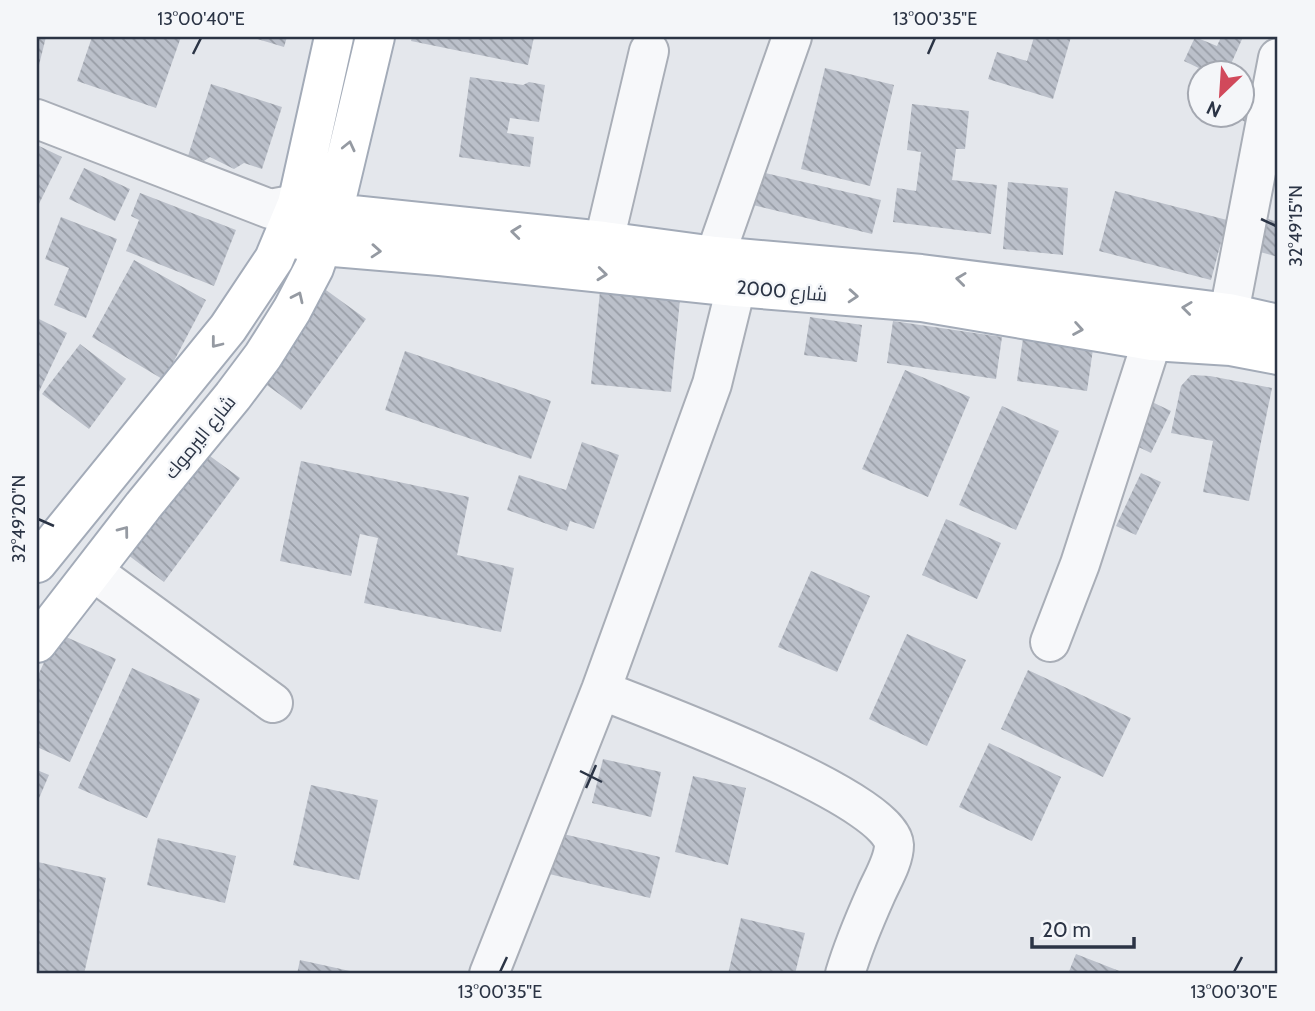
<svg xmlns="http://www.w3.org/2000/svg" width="1315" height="1011" viewBox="0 0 1315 1011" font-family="Cabin,Cairo,sans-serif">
  <defs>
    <pattern id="building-back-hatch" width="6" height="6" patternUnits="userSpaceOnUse" patternTransform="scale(1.75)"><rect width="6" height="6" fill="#bbc0ca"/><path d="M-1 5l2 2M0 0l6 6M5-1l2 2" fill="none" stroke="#989da6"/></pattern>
  </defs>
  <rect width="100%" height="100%" fill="#e4e7ec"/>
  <!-- building -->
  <path fill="url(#building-back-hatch)" d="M37,37H46L38,69H37Z
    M92,37H181L156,108L77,81Z
    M251,37H287L284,47Z
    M412,37H534L528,65L411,41Z
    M1034,37H1071L1053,99L988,79L997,52L1027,61Z
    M1195,37L1217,46L1221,37H1243L1227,73L1208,65L1205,71L1184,61Z
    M825,68L894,85L870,186L801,169Z
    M470,77L523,85L529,82L545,85L539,122L510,118L507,133L534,137L530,167L459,157Z
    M211,84L282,107L262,169L244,163L234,169L210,157L204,161L188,156Z
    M1242,98L1259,105L1250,124L1232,116H1242Z
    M912,104L969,111L965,149H956L952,180L997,185L991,234L893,222L897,188L916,191L921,152L907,150Z
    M37,145L62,157L37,208Z
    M84,168L130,189L115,221L69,199Z
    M761,172L881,200L872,234L753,205Z
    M1008,182L1068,188L1063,255L1003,249Z
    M1115,191L1227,220L1211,280L1099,251Z
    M140,193L236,230L214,286L126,251L139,220L131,216Z
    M1258,216L1278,222V257L1249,249Z
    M61,217L117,239L86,318L54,305L69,268L45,259Z
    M134,260L206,300L164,380L92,337Z
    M326,290L366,319L301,410L260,380Z
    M600,291L680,299L671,392L591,384Z
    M810,317L862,325L857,362L804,355Z
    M37,318L67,333L37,396Z
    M893,321L1002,337L996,379L887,363Z
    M1023,338L1093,349L1087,391L1017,381Z
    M80,344L126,379L89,429L42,394Z
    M405,351L551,401L531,459L385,410Z
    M905,370L970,397L928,497L862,469Z
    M1191,375L1210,376L1272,388L1249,501L1203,492L1213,441L1171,433L1181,386Z
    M1150,401L1171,411L1151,453L1130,443Z
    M1002,406L1059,431L1016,530L959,505Z
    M582,442L619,455L594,529L570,521L567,531L507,510L519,475L566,490Z
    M199,448L240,478L164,582L124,552Z
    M301,461L469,497L457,555L514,568L501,632L364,603L378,538L360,534L351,576L280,561Z
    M1141,473L1161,482L1136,535L1116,526Z
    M946,519L1001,543L977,599L922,575Z
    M811,571L870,596L837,672L778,647Z
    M57,633L116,659L70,762L37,747V678Z
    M907,634L966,660L927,746L869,719Z
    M132,668L200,699L147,818L78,788Z
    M1028,670L1131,718L1103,777L1001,729Z
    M989,743L1061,777L1032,841L959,807Z
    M603,759L661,772L651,817L592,803Z
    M37,770L49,775L37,803Z
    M693,776L746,788L728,865L675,852Z
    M311,785L378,800L359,880L293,865Z
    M555,832L660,857L650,898L545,873Z
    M158,838L236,856L225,903L147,885Z
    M38,862L106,878L84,974H37Z
    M741,918L805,933L795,974H728Z
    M1076,954L1127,974H1068Z
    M300,960L359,973V974H297Z"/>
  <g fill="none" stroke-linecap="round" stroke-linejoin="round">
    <defs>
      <path id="minor" d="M37,119L270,209L297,204
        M604,241L649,51
        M715,256L792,37
        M1229,313L1278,58
        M94,572L273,703
        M1050,642L1080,564L1152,341
        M601,690C648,709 892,798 894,845C894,861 882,880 876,894C864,921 853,947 845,974
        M489,974L601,690L712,384L736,287"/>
      <path id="major" d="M297,204L333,213L604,241L715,256L921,274L1229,313L1278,324
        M285,236L322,246L440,256L736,287L922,302L1152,341L1231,346L1278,355
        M37,563L228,328L274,259L297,204L334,37
        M37,643L143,506L233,396L263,356L292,310L314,268L333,213L375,37"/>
    </defs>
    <!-- minor casing -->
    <use href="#minor" stroke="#a9aeb7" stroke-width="42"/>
    <!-- major casing -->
    <use href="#major" stroke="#a3abb8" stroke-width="42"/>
    <!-- minor -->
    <use href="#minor" stroke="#f7f8fa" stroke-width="38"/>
    <!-- major -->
    <use href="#major" stroke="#fff" stroke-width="38"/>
  </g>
  <!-- one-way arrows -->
  <defs><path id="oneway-chevron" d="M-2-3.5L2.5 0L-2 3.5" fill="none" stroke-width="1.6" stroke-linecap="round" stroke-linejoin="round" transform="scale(1.75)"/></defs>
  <g stroke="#959aa2">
    <use href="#oneway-chevron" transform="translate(349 146) rotate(-77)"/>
    <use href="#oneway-chevron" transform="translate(516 232) rotate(-174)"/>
    <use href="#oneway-chevron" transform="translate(376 251) rotate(4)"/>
    <use href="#oneway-chevron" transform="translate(602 274) rotate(6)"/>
    <use href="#oneway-chevron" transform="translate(961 279) rotate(-173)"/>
    <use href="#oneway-chevron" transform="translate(853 296) rotate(4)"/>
    <use href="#oneway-chevron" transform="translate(298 297) rotate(-65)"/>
    <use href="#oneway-chevron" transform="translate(1187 308) rotate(-173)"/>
    <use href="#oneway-chevron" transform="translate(1078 329) rotate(10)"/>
    <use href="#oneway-chevron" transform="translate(216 343) rotate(128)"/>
    <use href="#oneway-chevron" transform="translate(124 531) rotate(-53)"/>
  </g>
  <!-- ticks -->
  <path fill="none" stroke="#2b3445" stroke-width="2.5" d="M193,54L201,38M928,54L935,38M1261,219L1276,226M38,519L54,526M580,771L602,782M586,788L596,765M500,972L507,957M1234,972L1242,957"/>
  <g text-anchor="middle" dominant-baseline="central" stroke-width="5" stroke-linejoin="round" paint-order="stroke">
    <!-- street labels -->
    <g font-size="19" fill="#2b3445" stroke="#f4f6f9">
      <text transform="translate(782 291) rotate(5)">شارع 2000</text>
      <text transform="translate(200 437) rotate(-51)">شارع اليرموك</text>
    </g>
  </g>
  <!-- border -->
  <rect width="1315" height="1011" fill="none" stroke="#f4f6f9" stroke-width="77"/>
  <!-- north arrow -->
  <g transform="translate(1221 94) rotate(205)"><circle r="33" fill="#f4f6f9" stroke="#a4a8b1" stroke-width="2"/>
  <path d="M0-5L12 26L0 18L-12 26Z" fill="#d1495b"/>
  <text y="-10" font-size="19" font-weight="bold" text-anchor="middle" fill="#2b3445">N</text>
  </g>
  <!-- scale -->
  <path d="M1032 937v10h102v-10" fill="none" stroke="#2b3445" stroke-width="3.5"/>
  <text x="1042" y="937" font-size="21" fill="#2b3445" stroke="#f4f6f9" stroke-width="5" paint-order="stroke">20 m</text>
  <rect x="38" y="38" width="1238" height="934" fill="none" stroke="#2b3445" stroke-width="2.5"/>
  <g font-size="18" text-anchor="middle" fill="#2b3445">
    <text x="201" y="25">13°00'40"E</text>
    <text x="935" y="25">13°00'35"E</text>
    <text transform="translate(1296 226) rotate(-90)" y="6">32°49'15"N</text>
    <text transform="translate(19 519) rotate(-90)" y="6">32°49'20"N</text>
    <text x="500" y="998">13°00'35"E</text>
    <text x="1234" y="998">13°00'30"E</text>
  </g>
</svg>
